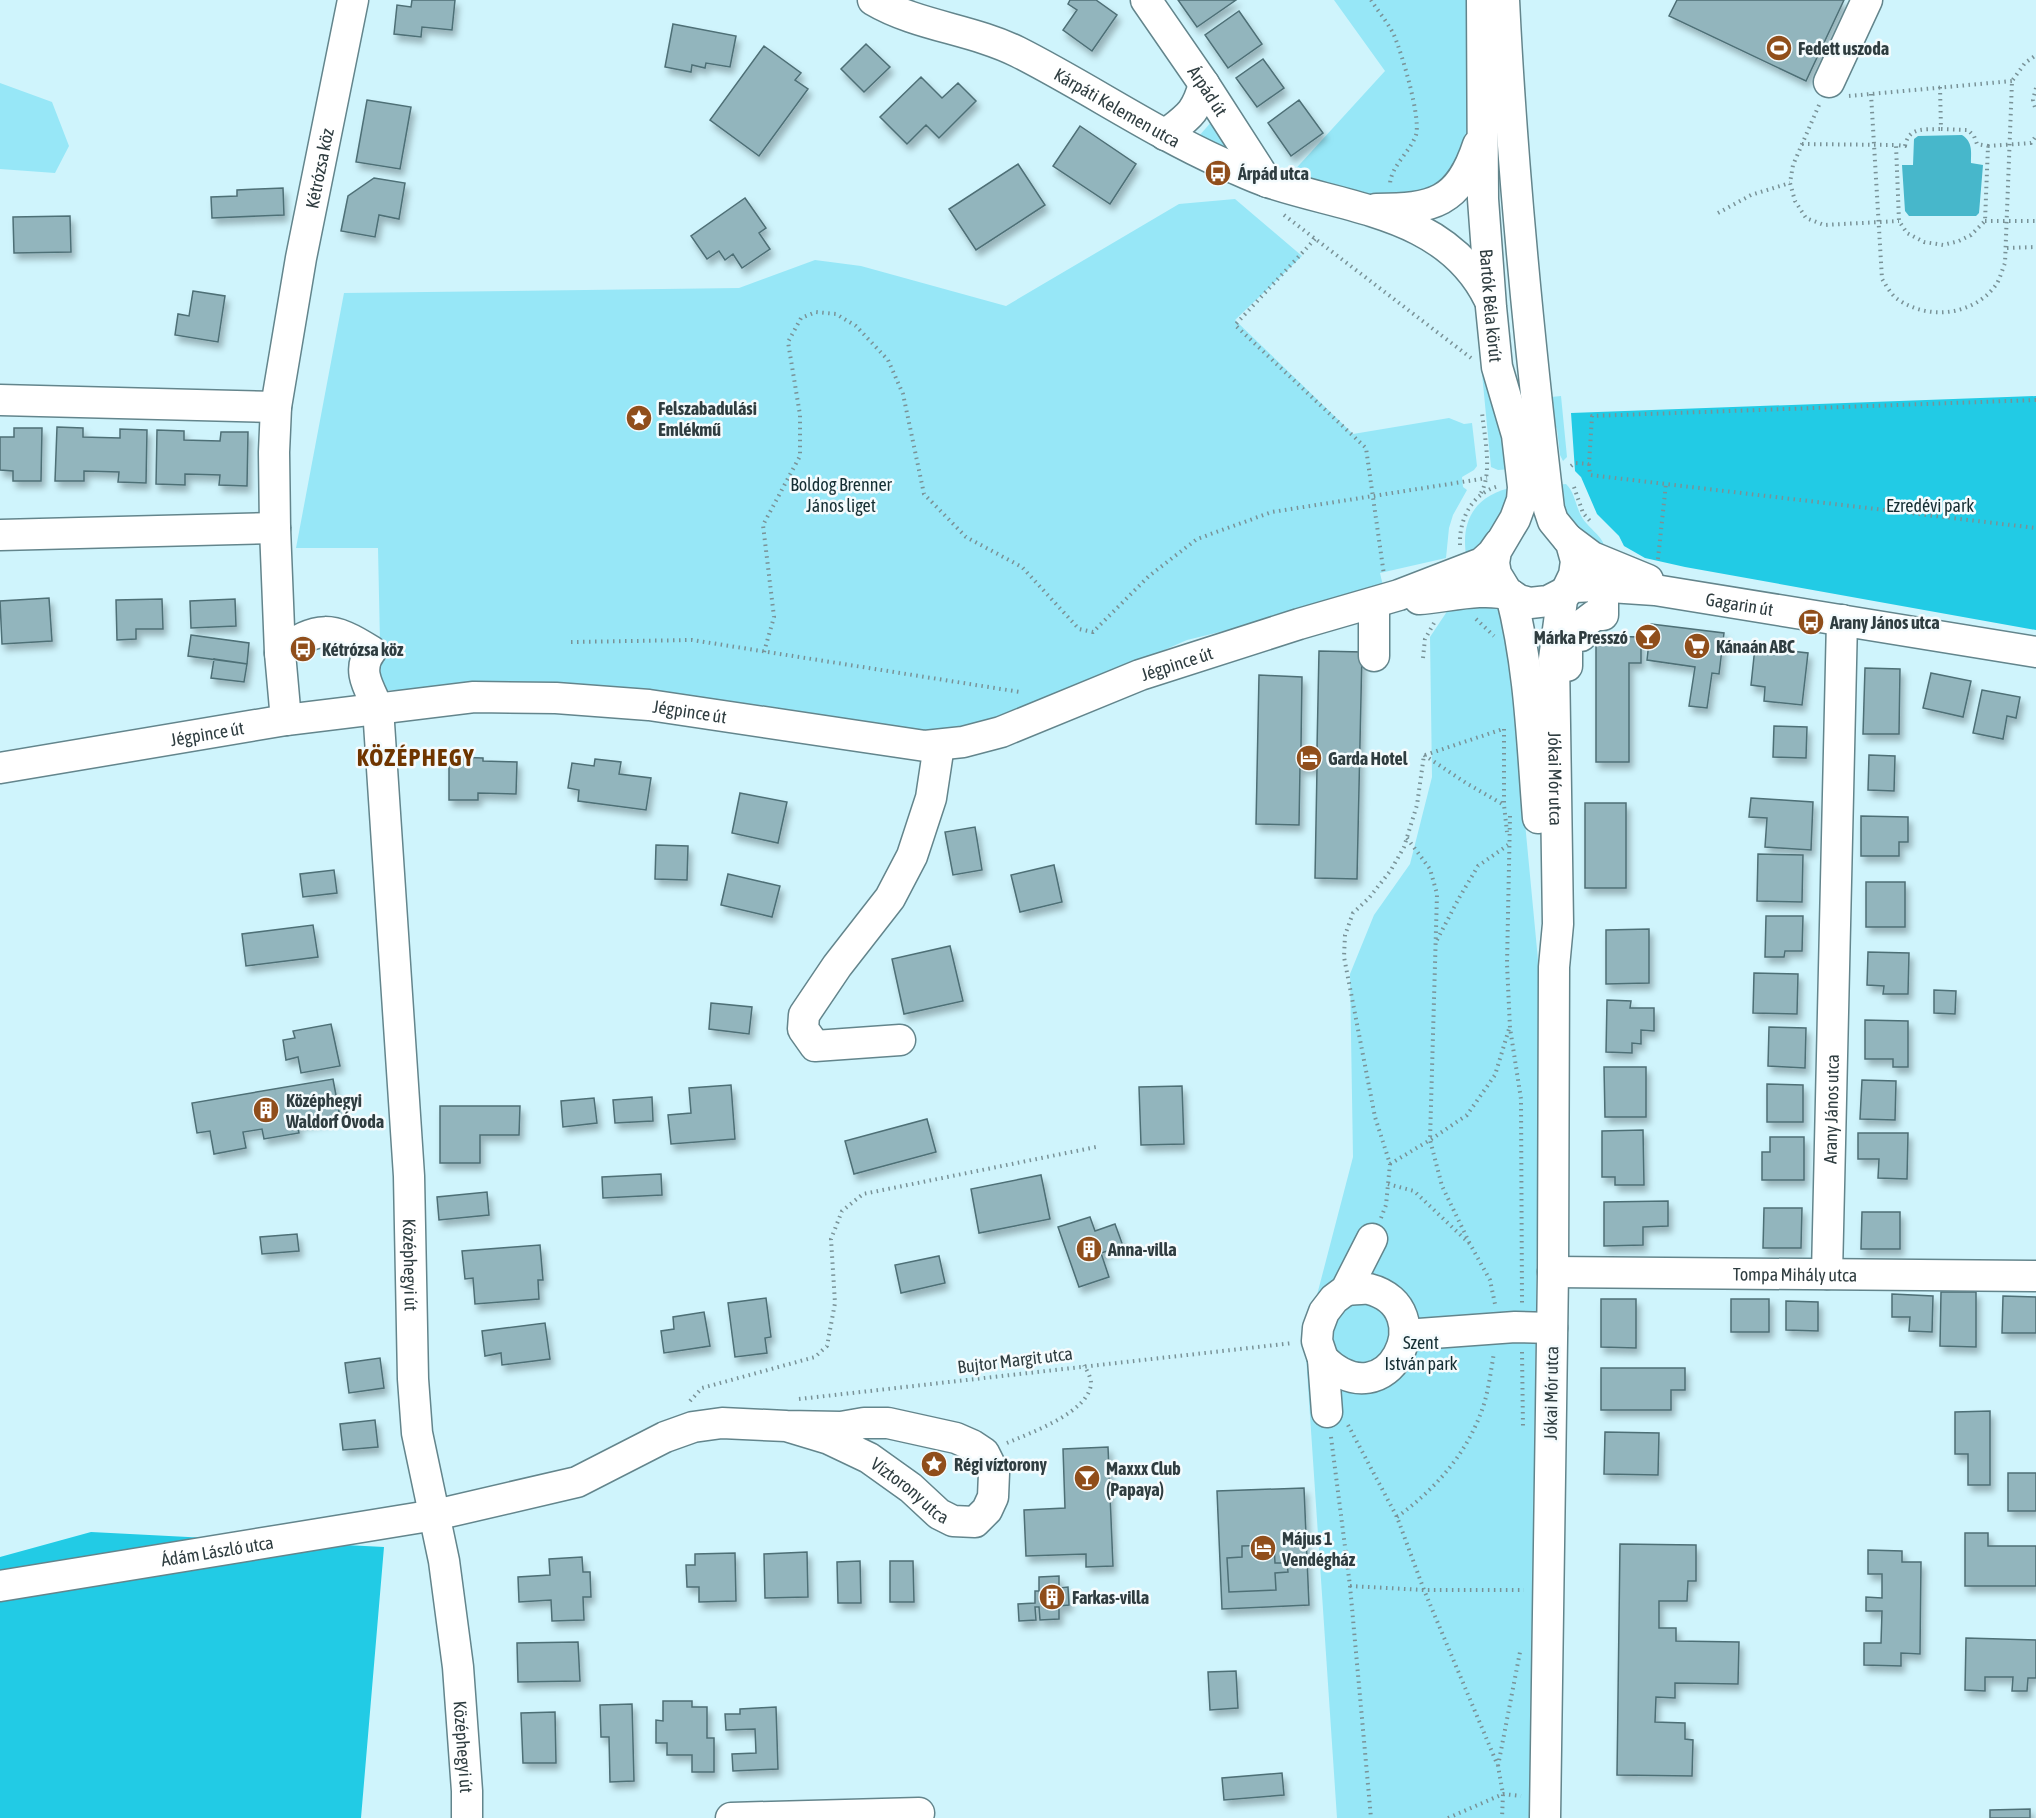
<svg xmlns="http://www.w3.org/2000/svg" width="2036" height="1818" viewBox="0 0 2036 1818" font-family="'Asap Condensed',sans-serif">
  <defs>
    <filter id="shadow"><feDropShadow dx="3.5" dy="6" stdDeviation="3" flood-color="#0004"/></filter>
  </defs>
  <rect width="100%" height="100%" fill="#cff4fc"/>
  <!-- green -->
  <path fill="#97e7f7" d="M1334,0H1471L1468,142L1439,191L1366,196L1290,175L1385,71Z
    M0,83L52,102L69,146L55,173L0,169Z
    M1213,120L1241,155L1199,136Z
    M1235,199L1302,256L1235,320L1353,434L1449,418L1464,424L1472,423L1477,466L1474,470L1462,477L1463,487L1467,490L1453,515L1449,528L1446,558L1380,573L1383,586L1297,613L1187,640L1001,722L963,731L912,733L521,690H381L378,548H296L344,293L739,288L815,260L861,266L1006,306L1179,204Z
    M1481,332L1512,469L1498,470L1491,467L1479,342Z
    M1561,396L1567,457L1563,461L1560,455L1557,429L1552,419L1551,397Z
    M1566,484C1575,492 1576,509 1583,519C1592,532 1607,538 1605,555L1564,520L1555,485Z
    M1515,487V495L1488,535L1467,560C1459,521 1475,494 1515,487Z
    M1496,596L1507,633L1540,981L1530,1818H1337L1305,1341L1353,1157L1350,974L1374,915L1410,864L1432,777L1430,637L1456,598Z"/>
  <!-- forest -->
  <path fill="#22cbe5" d="M2036,396V630L1685,567L1645,558L1624,546L1619,536L1597,514L1581,477L1575,471L1571,413Z
    M91,1532L384,1547L361,1818H0V1557Z"/>
  <!-- water -->
  <path fill="#47b7cb" d="M1962,135C1973,142 1971,152 1971,163L1983,165L1979,213L1976,216H1909L1905,211L1902,165H1913L1914,139L1918,136Z"/>
  <!-- building -->
  <path fill="#92b5bd" stroke="#4e6f76" stroke-width="1.5" filter="url(#shadow)" d="M412,0H455L452,30L422,27L421,37L394,34L397,5L411,7Z
    M1070,0H1096L1117,15L1092,51L1063,30L1077,10L1068,4Z
    M1178,0H1236L1197,27Z
    M1677,0H1844L1806,81L1669,16Z
    M1239,11L1262,44L1228,68L1205,35Z
    M673,24L736,36L730,67L706,63L705,68L692,65L691,72L665,67Z
    M866,44L890,67L864,92L841,69Z
    M764,46L801,73L795,80L808,89L759,156L710,120Z
    M1263,59L1284,88L1257,107L1236,78Z
    M921,77L942,98L958,83L976,101L939,138L926,125L907,144L880,117Z
    M367,100L411,107L400,169L356,162Z
    M1299,100L1323,133L1291,156L1268,123Z
    M1080,126L1136,164L1110,204L1053,166Z
    M1018,164L1045,205L976,250L949,209Z
    M374,178L405,183L399,219L379,215L375,237L341,231L348,196Z
    M283,188L284,215L212,218L211,197L237,196V190Z
    M745,198L766,228L759,233L770,249L742,268L733,254L725,260L719,251L707,259L691,236Z
    M70,216L71,252L14,253L13,217Z
    M193,291L225,296L218,342L175,335L178,314L189,316Z
    M57,427L83,428V437L120,438V429L147,430L146,483L118,482L119,472L84,471V481H55Z
    M14,428H42L41,481H13V471L0,470V437H14Z
    M157,430L184,431V440L220,441L221,432H248L247,486L219,485L220,475L185,474V485L156,484Z
    M49,598L52,641L2,644L0,601Z
    M162,599L163,629H136V639L117,640L116,600Z
    M235,599L236,626L191,628L190,601Z
    M1651,624L1724,633L1719,674L1712,673L1707,708L1689,706L1695,667L1647,660Z
    M191,635L249,643L247,664L188,656Z
    M1596,636L1641,637V663H1629V762H1596Z
    M1755,647L1808,653L1802,705L1764,701L1765,687L1751,685Z
    M1319,651L1362,652L1357,879L1315,878L1317,768H1300L1299,825L1256,824L1259,675L1302,677L1301,747L1317,748Z
    M214,659L247,664L244,682L211,678Z
    M1865,668L1900,669L1899,734H1863Z
    M1931,673L1971,681L1963,717L1923,708Z
    M1982,690L2020,697L2016,718L2007,716L2003,739L1973,733Z
    M1774,726L1807,727L1806,758L1773,757Z
    M1869,755L1895,756L1894,791L1868,790Z
    M449,757L483,758V761L517,762L516,794L478,793V800H449Z
    M595,759L621,762L619,774L651,778L646,810L578,801L579,790L568,788L572,763L594,766Z
    M740,793L787,802L778,843L732,833Z
    M1751,798L1813,802L1811,850L1765,847L1767,818L1749,817Z
    M1585,803H1626V888H1585Z
    M1861,816L1908,817V842H1899V856H1861Z
    M975,827L982,870L953,875L945,832Z
    M656,845L688,846L687,880L655,879Z
    M1758,854L1803,855L1802,902L1757,901Z
    M1054,865L1062,902L1020,912L1011,875Z
    M334,870L337,893L303,897L300,874Z
    M728,874L780,886L772,917L721,905Z
    M1866,882H1905V927H1866Z
    M1766,916H1803L1802,951H1785L1784,957H1765Z
    M313,925L318,957L246,966L242,934Z
    M1649,929V983L1606,984V930Z
    M950,946L963,1001L904,1014L892,959Z
    M1868,952L1909,953L1908,994H1883L1884,986L1867,985Z
    M1754,973L1798,974L1797,1014L1753,1013Z
    M1934,990L1956,991L1955,1014L1934,1013Z
    M1607,1000L1631,1001L1630,1008H1654V1031L1641,1030V1044L1632,1043V1053L1606,1052Z
    M711,1003L752,1007L749,1034L709,1029Z
    M1865,1020L1908,1021V1067H1893V1059H1865Z
    M331,1024L340,1066L301,1073L298,1057L286,1060L283,1040L295,1038L293,1031Z
    M1769,1027L1806,1028L1805,1068L1768,1066Z
    M1604,1067H1646V1117H1605Z
    M333,1079L340,1117L297,1124L299,1133L264,1139L262,1129L243,1132L246,1148L214,1154L210,1131L197,1133L192,1103Z
    M1862,1080L1896,1081L1895,1120L1860,1119Z
    M1767,1084L1803,1085V1122H1767Z
    M731,1085L735,1139L671,1144L668,1115L691,1113L689,1088Z
    M1182,1086L1184,1144L1141,1145L1139,1087Z
    M652,1097L653,1121L615,1123L613,1100Z
    M594,1098L597,1123L563,1127L561,1101Z
    M440,1106H520L519,1135H480V1163H440Z
    M927,1119L936,1152L854,1174L845,1141Z
    M1643,1130L1644,1185H1615V1177H1602V1131Z
    M1858,1133H1908L1907,1179L1878,1178L1879,1159H1858Z
    M1770,1137H1804V1180H1762V1152H1770Z
    M661,1174L662,1195L603,1198L602,1177Z
    M1041,1175L1050,1219L979,1233L971,1189Z
    M487,1192L489,1215L439,1220L437,1197Z
    M1668,1201V1226L1643,1227V1245L1604,1246V1202Z
    M1764,1208H1802L1801,1248H1763Z
    M1862,1212H1900V1249H1861Z
    M1090,1217L1095,1231L1115,1224L1123,1246L1101,1253L1109,1277L1079,1287L1058,1227Z
    M297,1234L299,1251L262,1254L260,1237Z
    M540,1245L543,1280H538L539,1299L475,1304L473,1278L465,1279L462,1251Z
    M939,1256L945,1283L901,1293L895,1265Z
    M1941,1292H1976V1347L1940,1346Z
    M1892,1294L1933,1296L1932,1332L1909,1331L1910,1317H1892Z
    M2003,1296L2036,1297V1333H2002Z
    M766,1298L771,1337L765,1338L767,1353L735,1357L728,1303Z
    M1601,1299H1636V1348L1601,1347Z
    M1731,1299H1769V1332H1731Z
    M1786,1301L1818,1302V1331L1786,1330Z
    M704,1312L710,1346L664,1353L661,1331L674,1329L673,1317Z
    M545,1323L550,1359L502,1365L501,1353L485,1356L482,1331Z
    M380,1358L384,1388L349,1393L345,1363Z
    M1601,1368H1685V1390H1671V1410H1601Z
    M1990,1411V1485H1968V1454H1955V1412Z
    M375,1420L378,1447L343,1450L340,1424Z
    M1605,1432L1659,1433L1658,1475L1604,1474Z
    M1108,1447L1113,1566L1086,1567V1554L1026,1556L1024,1510L1065,1508L1063,1449Z
    M2008,1473H2036V1511H2008Z
    M1304,1488L1309,1605L1222,1609L1217,1491Z
    M1965,1533H1988V1546H2036V1586H1965Z
    M1620,1544L1696,1545V1581H1688L1687,1601H1659V1628H1676V1641L1739,1642L1738,1684L1675,1683V1698L1656,1697L1655,1722L1685,1723V1739L1693,1740L1692,1776L1617,1775Z
    M1274,1545L1275,1563H1287L1288,1572L1275,1573L1276,1590L1229,1592L1227,1558L1242,1557V1546Z
    M1868,1550L1902,1551V1562H1921L1920,1654L1901,1653V1666L1864,1665V1643H1881L1882,1611H1866V1597L1882,1598V1574H1868Z
    M807,1552L808,1597L765,1598L764,1554Z
    M735,1553L736,1601L699,1602V1587H687L686,1565H695V1554Z
    M582,1557L583,1572H590L591,1597H583L584,1620L552,1621L551,1600L519,1602L518,1577L550,1575L549,1559Z
    M860,1561L861,1603H838L837,1562Z
    M890,1561H913L914,1602H890Z
    M1059,1576V1588L1068,1587L1069,1605L1059,1606V1619L1040,1620L1039,1607H1035L1036,1620L1019,1621L1018,1604L1035,1603V1591H1039V1577Z
    M1966,1638L2036,1640V1678H2028L2027,1691H2012L2013,1677H1985V1691L1965,1690Z
    M578,1642L580,1681L518,1682L517,1643Z
    M1236,1671L1238,1708L1210,1710L1208,1672Z
    M663,1701H692V1707H707V1738H714V1772H692V1755H667V1743H656V1720L663,1721Z
    M632,1704L634,1781L610,1782L609,1737H601L600,1705Z
    M776,1707L778,1769L733,1771L732,1754L756,1753L755,1729L726,1730L725,1714H740V1709Z
    M555,1712L556,1763H523L521,1713Z
    M1282,1773L1284,1795L1224,1800L1222,1778Z
    M2030,1809V1818H1990V1810Z"/>
  <g fill="none" stroke-linecap="round" stroke-linejoin="round">
    <defs>
      <g id="minor">
        <path id="s1" d="M873,0C917,26 972,29 1018,52C1087,87 1151,131 1222,163C1237,169 1252,177 1268,182C1348,209 1447,213 1489,299"/>
        <path id="s2" d="M1146,0L1204,84L1267,182"/>
        <path id="s3" d="M1482,0L1483,199L1491,307L1497,367L1517,435L1523,487L1522,500L1515,519L1496,551L1494,563L1496,574L1507,592L1519,600L1530,603L1548,601L1575,587L1595,586L1655,590L2036,652"/>
        <path id="s4" d="M1504,0C1512,170 1529,340 1549,509L1553,521L1571,543L1576,561L1574,575L1562,600L1554,659L1558,924L1554,967L1553,1272L1545,1818"/>
        <path d="M1829,82L1867,0"/>
        <path d="M1165,135C1189,116 1196,113 1204,84"/>
        <path d="M1376,209C1433,209 1459,203 1478,145"/>
        <path d="M0,400L276,407"/>
        <path d="M0,535L275,528"/>
        <path d="M1568,539L1592,557L1648,580"/>
        <path d="M1511,595C1530,668 1532,744 1538,818"/>
        <path d="M1419,599C1448,597 1482,587 1511,595"/>
        <path id="s5" d="M280,653C317,625 332,626 371,651C356,670 369,688 378,708L409,1176L413,1379L417,1433L444,1561L458,1667L467,1791V1818"/>
        <path d="M1374,656V604"/>
        <path d="M1567,666V635L1581,636L1583,624L1595,615H1603V599"/>
        <path id="s6" d="M286,720L280,653L275,528L274,452L276,407L301,258L353,0"/>
        <path id="s7" d="M0,768L286,720L474,697L556,698L649,705L925,746L963,742L1001,732L1140,675L1299,624L1399,595L1482,563L1492,554L1499,544"/>
        <path d="M900,1040L815,1046L803,1029L804,1015L837,966L890,898L912,856L931,798L939,745"/>
        <path id="s8" d="M1553,1272L2036,1276"/>
        <path id="s9" d="M1827,1274L1842,620"/>
        <path d="M1405,1335L1515,1327L1552,1328"/>
        <path d="M1323,1359C1388,1423 1443,1308 1369,1289C1362,1288 1353,1290 1346,1290"/>
        <path d="M1327,1412L1323,1359L1317,1341L1318,1328L1324,1312L1334,1299L1346,1290L1372,1239"/>
        <path id="s10" d="M0,1586L435,1515L577,1482L665,1437L693,1427L722,1423L786,1426L829,1439L869,1458L911,1488L939,1514L953,1521L975,1522L987,1510L993,1497L994,1473L984,1453L972,1445L956,1438L888,1423H864L841,1427L786,1426"/>
        <path d="M731,1818L919,1813"/>
      </g>
    </defs>
    <!-- minor casing -->
    <use href="#minor" stroke="#63858c" stroke-width="33"/>
    <!-- path -->
    <path stroke="#799297" stroke-width="4" stroke-dasharray="1.5 4.5" stroke-linecap="butt" d="M1371,0C1378,11 1388,23 1394,35C1402,54 1421,117 1416,135C1410,152 1391,166 1390,184
      M1940,87L1941,129
      M2036,88L2033,100L2036,111
      M1871,94L1882,279C1886,285 1890,293 1896,298C1927,321 1973,316 1996,285C2000,279 2002,270 2005,263L2012,81L2025,63L2036,55
      M1849,96L2012,81
      M1819,105L1793,165L1790,183L1795,201L1806,218L1824,225L1899,221
      M1941,129L1968,130L1974,136L1977,144L1988,146L1985,221L1971,235L1959,241L1943,245L1924,242L1907,233L1899,221L1896,145L1905,146C1909,126 1925,130 1941,129Z
      M1802,144L1896,145
      M1988,146L2031,143L2036,136
      M1718,213L1751,195L1790,183
      M1284,215L1471,358
      M1985,221H2036
      M1315,239L1235,325L1366,448L1384,575
      M2007,248L2036,247
      M1589,464L1590,475L2036,528
      M1571,466L1575,463L1589,464L1592,416L2036,400
      M1574,487L1583,513L1590,521
      M1481,493C1493,472 1484,435 1482,412
      M1460,545C1459,519 1472,493 1499,486
      M1658,559L1666,483
      M1476,619L1494,636
      M571,642L692,640L1020,692
      M764,652L774,617L763,525L800,456V415L788,342L801,318L816,312L836,314L856,326L888,360L903,394L924,494L966,537L1022,567L1079,629L1093,632L1149,576L1197,539L1272,512L1487,478
      M1423,658L1425,639L1434,623
      M1504,729V805L1507,832
      M1424,755L1466,783L1504,805
      M1425,755L1503,729
      M1510,816L1507,964L1510,1028L1521,1099L1522,1303
      M1407,838L1430,869L1437,894L1430,1140L1442,1186L1470,1244
      M1437,940L1459,898L1478,866L1508,845
      M1390,1164L1430,1140L1467,1115L1495,1075L1509,1029
      M1388,1184L1414,1191L1470,1244L1490,1280L1495,1304
      M1381,1218L1386,1205L1390,1164L1375,1117L1344,957L1345,935L1353,913L1369,898L1391,870L1404,847L1417,805L1424,755
      M1522,1352L1523,1429
      M799,1399L1293,1343
      M690,1401L702,1388L815,1357L827,1346L835,1303L831,1239L842,1211L863,1194L1096,1147
      M1348,1425L1397,1517L1424,1590L1498,1766L1503,1794L1502,1818
      M1331,1437L1350,1586L1371,1818
      M1007,1443C1030,1433 1090,1412 1091,1383C1091,1377 1087,1371 1084,1365
      M1397,1517C1437,1488 1469,1451 1484,1404C1489,1388 1491,1369 1494,1353
      M1350,1586L1424,1590H1524
      M1498,1766L1520,1652
      M1448,1818L1503,1794L1521,1796"/>
    <!-- minor -->
    <use href="#minor" stroke="#fff" stroke-width="30"/>
  </g>
  <!-- icons -->
  <defs>
    <symbol id="stadium-disc" viewBox="-11 -11 22 22"><circle r="9.5" fill="#904e1b" stroke="#f4fbfd"/><path d="M0-5a6.5 5 0 1 0 0 10a6.5 5 0 1 0 0-10ZM-3.5-1.8h7v3.6h-7Z" fill="#fff"/></symbol>
    <symbol id="bus-disc" viewBox="-11 -11 22 22"><circle r="9.5" fill="#904e1b" stroke="#f4fbfd"/><path d="M-5-6H5V4H4V6H2V4H-2V6H-4V4H-5ZM-3.5-4V0h7V-4ZM-3.5 1.2v1.5H-2V1.2ZM2 1.2v1.5H3.5V1.2Z" fill="#fff"/></symbol>
    <symbol id="sight-disc" viewBox="-11 -11 22 22"><circle r="9.5" fill="#904e1b" stroke="#f4fbfd"/><path d="M0-6L1.8-2.2L6-1.7L2.9 1.2L3.7 5.4L0 3.3L-3.7 5.4L-2.9 1.2L-6-1.7L-1.8-2.2Z" fill="#fff"/></symbol>
    <symbol id="bar-disc" viewBox="-11 -11 22 22"><circle r="9.5" fill="#904e1b" stroke="#f4fbfd"/><path d="M-6-5H6L.8 .8V4.5H3.5V6h-7V4.5H-.8V.8Z" fill="#fff"/></symbol>
    <symbol id="supermarket-disc" viewBox="-11 -11 22 22"><circle r="9.5" fill="#904e1b" stroke="#f4fbfd"/><path d="M-6-5.5h2.5l.6 2H6L4.5 2H-2.5L-4.4-4H-6ZM-1.5 3.2a1.3 1.3 0 1 0 .1 0ZM3 3.2a1.3 1.3 0 1 0 .1 0Z" fill="#fff"/></symbol>
    <symbol id="hotel-disc" viewBox="-11 -11 22 22"><circle r="9.5" fill="#904e1b" stroke="#f4fbfd"/><path d="M-6-4.5h1.5V1H6V5H4.5V3h-9V5H-6ZM-4 0a1.8 1.8 0 1 1 3.6 0ZM.5 0V-2.5h3Q6-2.5 6 0Z" fill="#fff"/></symbol>
    <symbol id="building-disc" viewBox="-11 -11 22 22"><circle r="9.5" fill="#904e1b" stroke="#f4fbfd"/><path d="M-4-6H4V6H1V3H-1V6H-4ZM-2.5-4.3h1.7v1.8h-1.7ZM.8-4.3h1.7v1.8H.8ZM-2.5-1h1.7V.8h-1.7ZM.8-1h1.7V.8H.8Z" fill="#fff"/></symbol>
  </defs>
  <g fill-rule="evenodd">
    <use href="#stadium-disc" x="1764" y="33" width="30" height="30"/>
    <use href="#bus-disc" x="1203" y="158" width="30" height="30"/>
    <use href="#sight-disc" x="624" y="403" width="30" height="30"/>
    <use href="#bus-disc" x="1796" y="607" width="30" height="30"/>
    <use href="#bar-disc" x="1633" y="622" width="30" height="30"/>
    <use href="#supermarket-disc" x="1682" y="631" width="30" height="30"/>
    <use href="#bus-disc" x="288" y="634" width="30" height="30"/>
    <use href="#hotel-disc" x="1294" y="743" width="30" height="30"/>
    <use href="#building-disc" x="251" y="1095" width="30" height="30"/>
    <use href="#building-disc" x="1074" y="1234" width="30" height="30"/>
    <use href="#sight-disc" x="919" y="1449" width="30" height="30"/>
    <use href="#bar-disc" x="1072" y="1463" width="30" height="30"/>
    <use href="#hotel-disc" x="1248" y="1533" width="30" height="30"/>
    <use href="#building-disc" x="1037" y="1582" width="30" height="30"/>
  </g>
  <g text-anchor="middle" dominant-baseline="central" stroke-width="5" stroke-linejoin="round" paint-order="stroke">
    <!-- poi labels -->
    <g font-size="18" font-weight="bold" fill="#2f3d40" stroke="#f4fbfd" text-anchor="start">
      <text x="1798" y="48">Fedett uszoda</text>
      <text x="1238" y="173">Árpád utca</text>
      <text x="658" y="408">Felszabadulási<tspan x="658" dy="21">Emlékmű</tspan></text>
      <text x="1830" y="622">Arany János utca</text>
      <text x="1628" y="637" text-anchor="end">Márka Presszó</text>
      <text x="1716" y="646">Kánaán ABC</text>
      <text x="322" y="649">Kétrózsa köz</text>
      <text x="1328" y="758">Garda Hotel</text>
      <text x="286" y="1100">Középhegyi<tspan x="286" dy="21">Waldorf Óvoda</tspan></text>
      <text x="1108" y="1249">Anna-villa</text>
      <text x="954" y="1464">Régi víztorony</text>
      <text x="1106" y="1468">Maxxx Club<tspan x="1106" dy="21">(Papaya)</tspan></text>
      <text x="1282" y="1538">Május 1<tspan x="1282" dy="21">Vendégház</tspan></text>
      <text x="1072" y="1597">Farkas-villa</text>
    </g>
    <!-- street labels -->
    <g font-size="18" fill="#2f3d40" stroke="#f4fbfd">
      <text stroke="none"><textPath href="#s2" startOffset="110">Árpád út</textPath></text>
      <text stroke="none"><textPath href="#s1" startOffset="268">Kárpáti Kelemen utca</textPath></text>
      <text stroke="none"><textPath href="#s6" startOffset="556">Kétrózsa köz</textPath></text>
      <text stroke="none"><textPath href="#s3" startOffset="306">Bartók Béla körút</textPath></text>
      <text stroke="none"><textPath href="#s3" startOffset="846">Gagarin út</textPath></text>
      <text stroke="none"><textPath href="#s7" startOffset="1200">Jégpince út</textPath></text>
      <text stroke="none"><textPath href="#s7" startOffset="696">Jégpince út</textPath></text>
      <text stroke="none"><textPath href="#s7" startOffset="210">Jégpince út</textPath></text>
      <text stroke="none"><textPath href="#s4" startOffset="792">Jókai Mór utca</textPath></text>
      <text stroke="none"><textPath href="#s9" startOffset="165">Arany János utca</textPath></text>
      <text stroke="none"><textPath href="#s5" startOffset="720">Középhegyi út</textPath></text>
      <text stroke="none"><textPath href="#s8" startOffset="242">Tompa Mihály utca</textPath></text>
      <text transform="translate(1015 1360) rotate(-7)">Bujtor Margit utca</text>
      <text transform="translate(1551 1393) rotate(-89)">Jókai Mór utca</text>
      <text stroke="none"><textPath href="#s10" startOffset="950">Víztorony utca</textPath></text>
      <text stroke="none"><textPath href="#s10" startOffset="220">Ádám László utca</textPath></text>
      <text stroke="none"><textPath href="#s5" startOffset="1206">Középhegyi út</textPath></text>
    </g>
    <!-- park labels -->
    <g font-size="18" fill="#152e33" stroke="#f4fbfd">
      <text x="841" y="484">Boldog Brenner<tspan x="841" dy="21">János liget</tspan></text>
      <text x="1930" y="505">Ezredévi park</text>
      <text x="1421" y="1342">Szent<tspan x="1421" dy="21">István park</tspan></text>
    </g>
    <!-- district labels -->
    <g font-size="24" font-weight="bold" letter-spacing="1.5" fill="#6f3500" stroke="#f4fbfd">
      <text x="416" y="757">KÖZÉPHEGY</text>
    </g>
  </g>
</svg>
